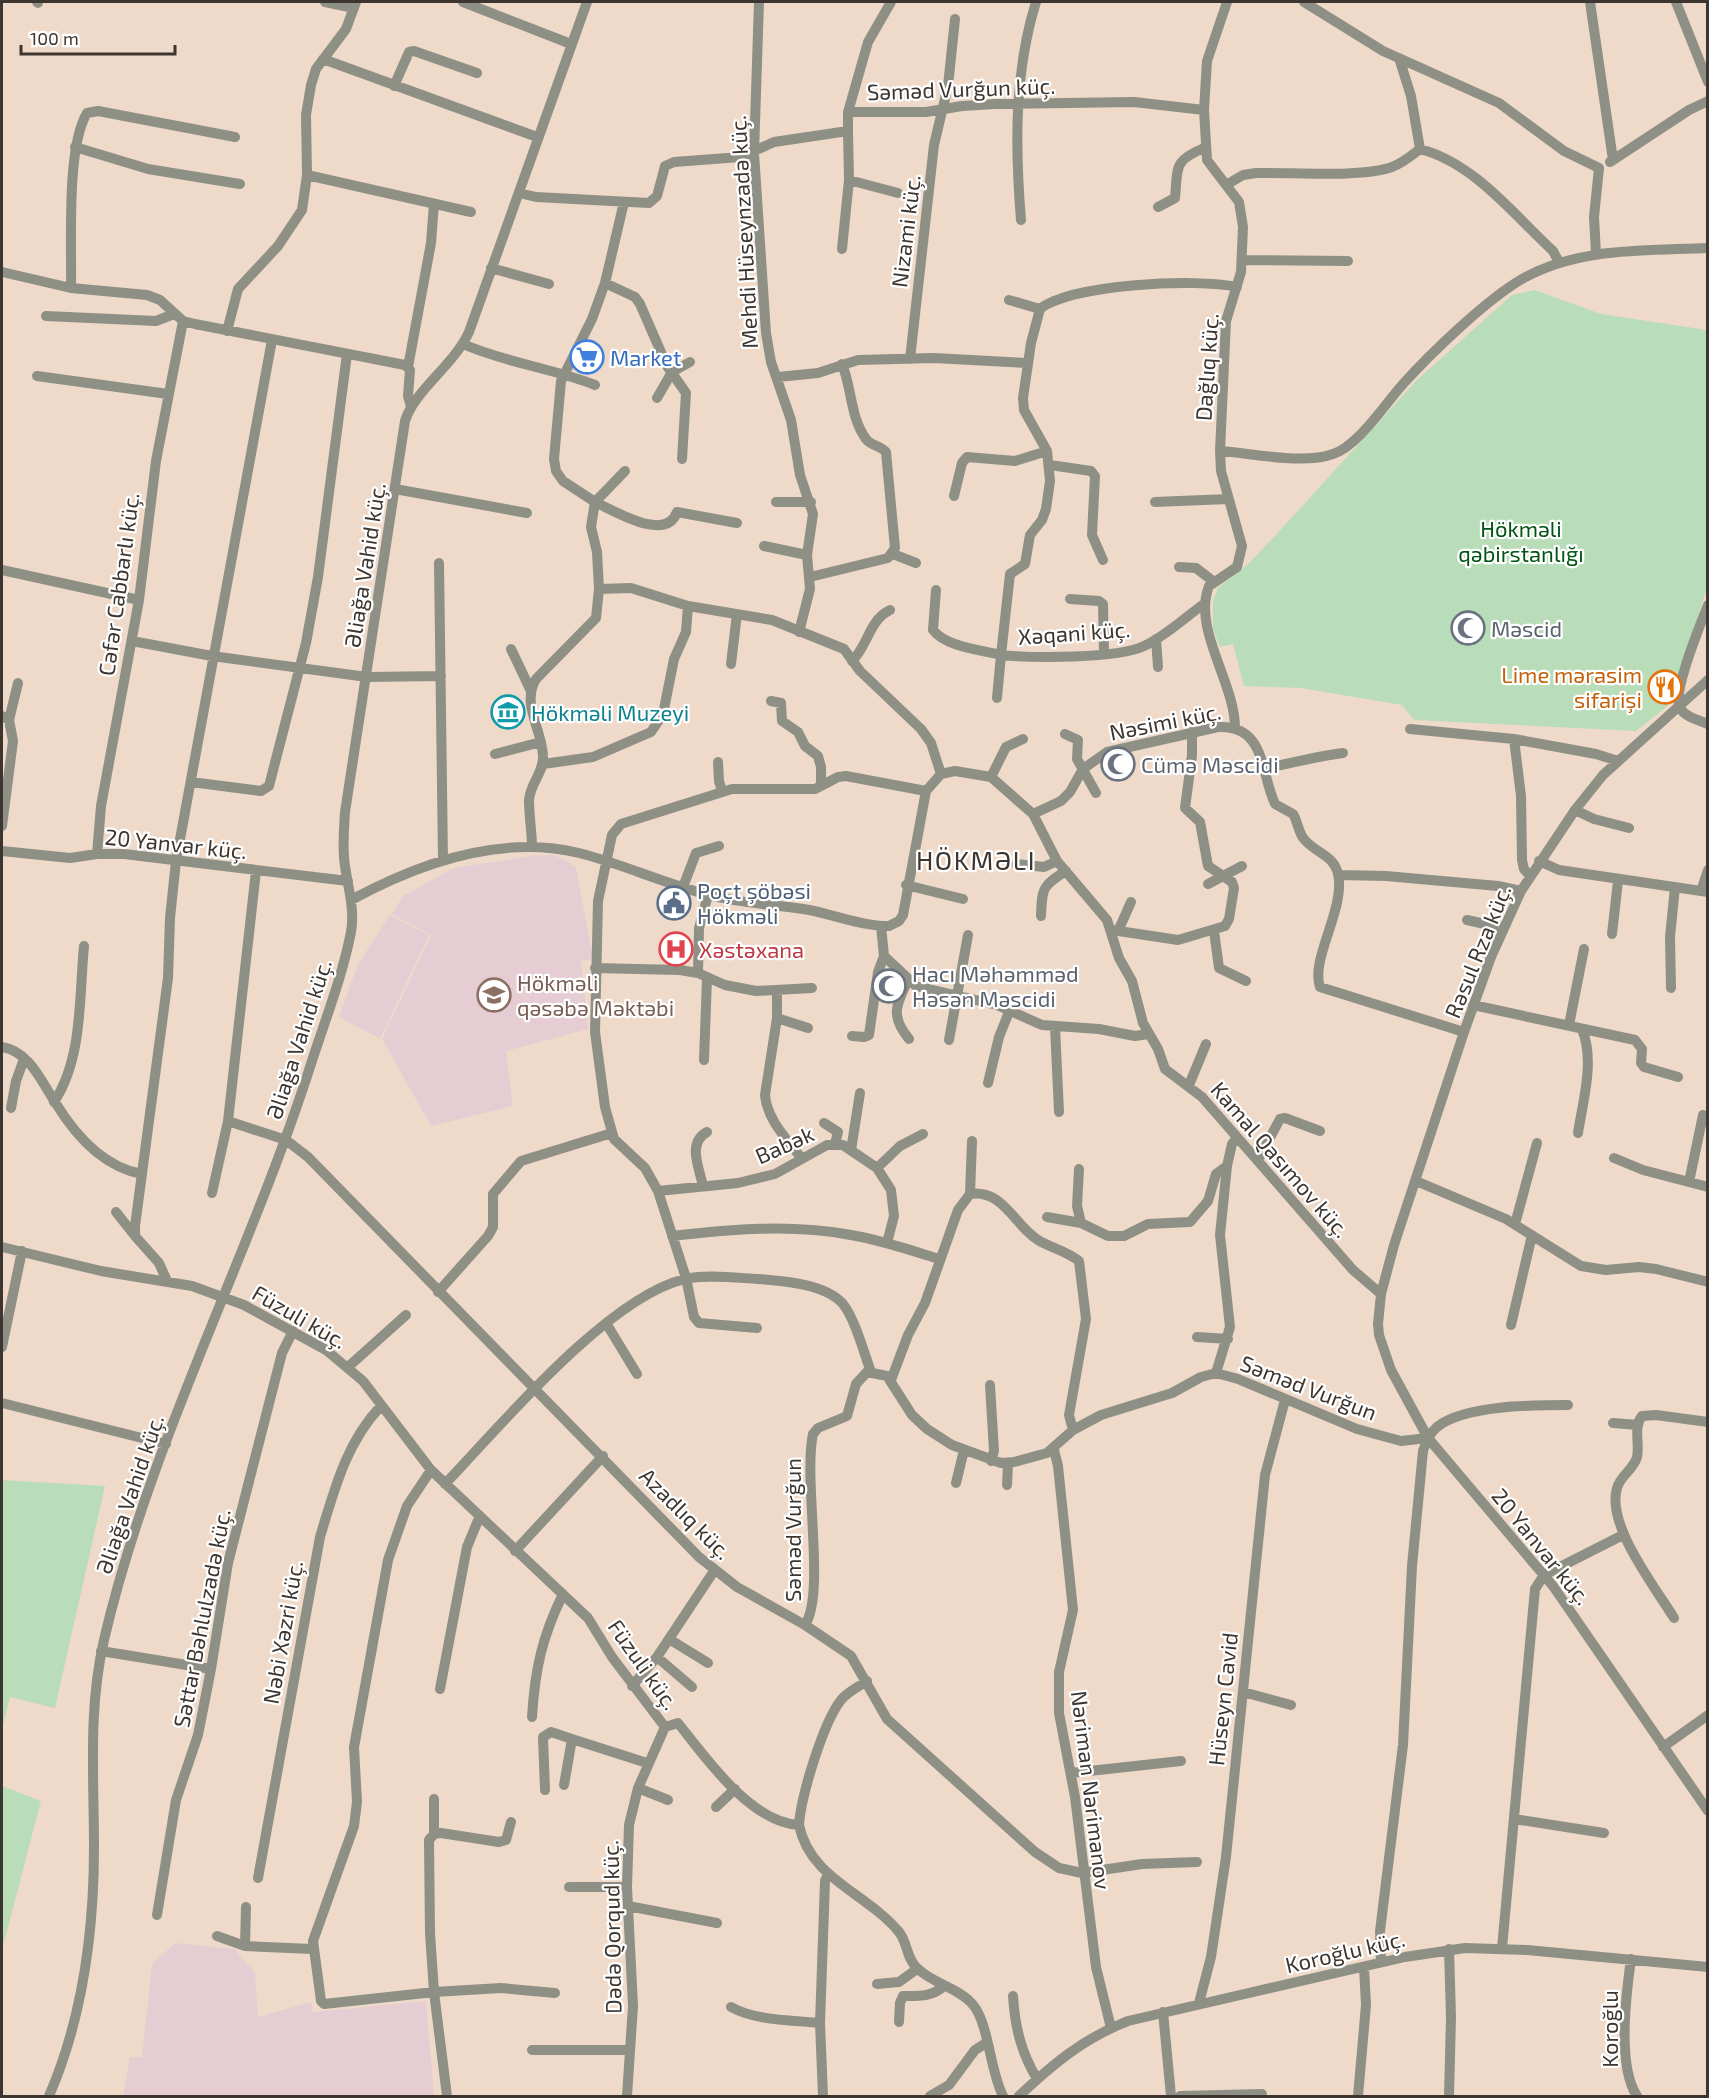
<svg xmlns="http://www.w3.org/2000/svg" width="1709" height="2098" viewBox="0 0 1709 2098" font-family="'Exo 2',sans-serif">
  <rect width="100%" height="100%" fill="#efdac9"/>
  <!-- education -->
  <path fill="#e6cdd3" d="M537,855H553L566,860L576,868L593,959L581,961L588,1029L506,1051L513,1106L431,1126L382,1039L431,935L392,914L403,896L454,868Z
    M390,915L429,935L380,1039L339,1017L358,964Z
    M175,1943L234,1949L255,1973L258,2017L311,2002L313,2012L426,2001L434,2096H123L130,2057H142L152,1964Z"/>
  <!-- green -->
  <path fill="#b9dcb9" d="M1535,290L1601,314L1707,330V587L1680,675L1665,674L1658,689L1671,699L1670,704L1636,731L1414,720L1402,705L1301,688L1244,686L1233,644L1220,647L1213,629V601L1218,588L1248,564L1274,537L1417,380L1512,295Z
    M2,1480L105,1486L55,1708L10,1697L2,1729Z
    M2,1786L41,1801L2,1950Z"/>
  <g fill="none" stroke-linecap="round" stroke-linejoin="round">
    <!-- minor -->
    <path stroke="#8e9086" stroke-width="10" d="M37,2L38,3
      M325,2L354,8
      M463,2L571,44
      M759,2L754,153L766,333L771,362L791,420L800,475L813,514L807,555L810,589L799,632
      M1227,2L1207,61L1204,110L1207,160L1239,202L1243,227L1241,272L1226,321L1220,451L1221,471L1242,546L1237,567L1209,586C1192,629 1235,682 1235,728
      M1304,2L1383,51L1499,103L1564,151L1599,168L1594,217L1596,254
      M1590,2L1613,160
      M1676,2L1708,82
      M1399,58L1411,96L1420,149
      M323,59L537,137
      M394,86L409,52L414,51L477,73
      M848,112L868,42L891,2
      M75,147L148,169L240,184
      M1610,162L1689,110L1708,101
      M307,175L471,212
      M849,180L898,193
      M1226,185L1243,175L1256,173C1291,172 1361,178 1392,167C1403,163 1411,156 1420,149C1474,163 1513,214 1553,251L1559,262
      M519,193L536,197L649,203L657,196L665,166L674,162L741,157L774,142L848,131V112H926L962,106L995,104L1134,102L1204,110
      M1158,207L1175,198C1178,167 1173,161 1204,148
      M1021,220C1015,147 1014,73 1036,2
      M842,249L849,180L848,131
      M1242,260L1348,261
      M491,268L549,284
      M2,272L71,288L147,295L160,300L183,321L195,324L405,365L410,370L408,396L411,407
      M605,283L635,297L640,304L667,366L686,393L682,459
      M71,288C72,244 66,148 87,113L98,111L235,137
      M1009,300L1040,309
      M46,316L156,321L174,314
      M227,331L238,289L278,246L302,210L307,175L306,115L311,85L316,69L346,29L356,2
      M463,344C506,363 552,368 595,385
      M910,359L934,145L948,86L955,19
      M408,367L431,243L434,204
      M37,376L168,394
      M778,377L818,373L858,360L934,358L1027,363
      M657,398L672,372L690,362
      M1220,451C1252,453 1302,465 1333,454C1358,446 1385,404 1403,384C1431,353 1486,300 1522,279C1579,247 1644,251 1708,248
      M1050,465L1091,471L1095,476L1092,535L1103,560
      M625,471L595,502C615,511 666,543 677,512L737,523
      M395,489L527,513
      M954,496L962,463L967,457L1015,461L1047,451
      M776,502H811
      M1155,502L1228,499
      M764,546L807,555
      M893,554L916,563
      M439,563L443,860
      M1179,567L1196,568L1213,581
      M2,570L139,600
      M810,577L888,558L895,548L886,452C880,445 871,446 866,439C850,417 852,388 842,364
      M599,589L631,588L688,606L772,620L844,649L860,671L921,729L931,743L941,774
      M936,590L933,630C946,647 981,650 1001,655L997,698
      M1070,599L1099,601L1103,604L1104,653
      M1204,604C1184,618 1166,636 1144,646C1117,659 1032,658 1001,655L1010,574L1025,564L1030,535L1042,520L1046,509L1050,481L1047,451L1024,410L1023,398L1031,343L1040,309C1071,284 1197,278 1237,287
      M1708,605C1701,623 1672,692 1680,708C1685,717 1698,720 1708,724
      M1156,639L1158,667
      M132,641L212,656L367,677L441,676
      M511,649L530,689
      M852,661C868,646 869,620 890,610
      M731,664L737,614
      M1708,680L1603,775L1575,810L1521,891L1491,957L1464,1032L1394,1245L1381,1294L1378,1324L1379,1335L1391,1370L1428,1438L1553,1586L1708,1811
      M771,701L781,703L782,721L798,732L805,746L818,756L821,767V786
      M2,716L9,720L13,741L2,826
      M9,720L18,683
      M1410,729L1514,739L1596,754L1618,761
      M1065,734L1078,740L1077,759L1096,793
      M1514,739L1521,796L1522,860L1524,869L1530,876
      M495,754L541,742
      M718,762L719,781L722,791
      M543,764L593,757L651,732L663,714L674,659L686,632L688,606
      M1265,768C1291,764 1316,756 1343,753
      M991,777L1006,747L1023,739
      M191,782L261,791L269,786L306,643L318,577L347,354
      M1575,810L1594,819L1629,828
      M1033,814L1061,801L1070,792L1083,769L1107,752L1218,727C1266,725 1260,772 1275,804L1293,814C1298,822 1298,832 1304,839C1315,853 1334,855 1338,874C1346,908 1310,959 1320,987L1464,1032
      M532,847C532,832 529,816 529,800C530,784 544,772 543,756C542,729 521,704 536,679L596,618L599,589L597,552L591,527L595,502L563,481L556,471L554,459L561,381L592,319L605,283L624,202
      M2,851L70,858L97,854H124L348,881
      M97,854L101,806L139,600L156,461L183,321
      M1539,861L1559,870L1708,892
      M1016,864L1044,867L1057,861
      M1339,875L1386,876L1498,886L1521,891
      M1208,884L1242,866
      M906,885L963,899
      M683,887L696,853L719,846
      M1701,891L1708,870
      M351,900C419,863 501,834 579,853C623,864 665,884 709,895C743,904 775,904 809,910C835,915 862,926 889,926L899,921L903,915L926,791L941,774L955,771L991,777L1033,814L1057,861L1107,920L1119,958L1132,981L1143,1023L1158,1049L1165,1069L1202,1097L1353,1270L1381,1294
      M1041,916C1042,888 1042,886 1066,871
      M1467,920L1503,928
      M881,926L884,956L916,986L997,1005L1042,1025L1099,1029L1135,1036L1148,1034
      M1119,929L1131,902
      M1112,930L1178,940L1225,926L1229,919L1234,888L1232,882L1208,866L1200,822L1185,808L1192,755V732
      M1214,931L1219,968L1246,981
      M1612,934L1618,881
      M595,968L680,970L698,973L725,985L756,991L812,988
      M698,973L699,928L708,895
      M908,980C896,1005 890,1016 909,1039
      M1671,988L1670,937L1675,887
      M777,990V1018L765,1095C767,1120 787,1139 802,1159
      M1473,1005L1635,1040L1642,1049L1641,1063L1644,1067L1678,1077
      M777,1018L808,1028
      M1569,1025L1584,949
      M1055,1027L1059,1112
      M852,1036L864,1037L869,1035L878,972L884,956
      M949,1040L968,935
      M2,1047C29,1051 41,1081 55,1102C75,1135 103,1167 142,1174
      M704,1060L707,978
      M988,1083L999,1037L1009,1012
      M1189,1085L1206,1044
      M54,1102C83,1058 79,997 84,946
      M11,1108L16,1081L24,1059
      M228,1121L286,1140L308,1157L699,1557L737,1587L805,1625L851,1656L887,1719L1035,1852L1059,1868L1082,1873L1142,1864L1197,1862
      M824,1123L838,1132L835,1144
      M1578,1133C1583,1100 1595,1061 1582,1029
      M851,1150L860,1093
      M1614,1158L1643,1170L1708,1187
      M1258,1160L1280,1119L1285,1118L1320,1131
      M877,1168L900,1146L923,1134
      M1079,1169L1077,1206L1081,1223L1108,1236H1124L1148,1224L1190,1222L1208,1201L1216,1174L1227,1166
      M1416,1181L1506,1219L1581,1266L1606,1270L1639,1267L1656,1269L1708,1282
      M1689,1182L1703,1115
      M703,1186C699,1167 687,1143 707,1132
      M658,1191L738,1183L775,1174L827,1145H843L877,1168L891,1190L894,1216L887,1243
      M212,1193L228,1121L256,871
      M970,1194C1003,1189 1014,1225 1038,1240C1051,1248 1067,1251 1079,1261L1086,1319L1069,1415L1073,1430
      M116,1212L135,1236
      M1047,1217L1081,1223
      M1515,1224L1537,1143
      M672,1236C731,1229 792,1224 851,1235C881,1240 910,1250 939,1259
      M2,1247L101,1271L192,1286L244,1305L326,1350L363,1381L431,1470L588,1618L612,1657L665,1727L678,1723C706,1758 750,1822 799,1825C810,1879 867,1893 899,1932C908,1943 906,1958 917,1968C933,1984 960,1988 974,2006C989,2026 990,2071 1003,2096
      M167,1281L159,1263L135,1236V1226L168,978L170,918L176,861L272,340
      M438,1292L488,1236L493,1227V1194L521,1161L612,1133
      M606,1323L637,1374
      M1511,1325L1532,1235
      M757,1328L699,1323L694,1317L686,1278L658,1191L645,1168L614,1139L605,1107L595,1032L598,901L612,835L621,824L732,789H815L838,777L846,776L926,791
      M1197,1337L1228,1339
      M2,1347L22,1251
      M348,1367L406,1315
      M1216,1373L1230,1327L1220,1235L1227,1166L1232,1144L1237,1138
      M891,1380L908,1335L925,1303L958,1210L970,1194L972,1141
      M990,1385L994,1451L991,1461
      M2,1403L166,1444
      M1613,1423L1638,1425
      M1054,1450L1058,1466L1073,1610L1059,1672V1713L1075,1797L1096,1967L1111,2028
      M431,1470L407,1506L388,1560L354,1747L357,1802L354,1826L313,1941L321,2001L324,2004L434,1992L447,2096
      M956,1483L964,1450
      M445,1484C501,1425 608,1297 685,1279C704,1274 738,1278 758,1279C784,1281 826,1284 843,1304C855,1319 864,1353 871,1372
      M1007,1485L1008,1464
      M515,1551L603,1456
      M1674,1618C1655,1587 1606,1525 1617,1488C1620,1476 1634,1469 1637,1457C1640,1444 1633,1427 1642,1416L1656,1415L1708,1422
      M805,1625C826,1593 803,1480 813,1434L818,1428L847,1416L856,1384L867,1372L887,1376L912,1415L927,1429L952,1445L1001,1463L1014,1462L1047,1453L1073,1430L1101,1415L1172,1393L1201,1377L1216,1373L1238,1379L1357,1429L1401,1441L1428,1438
      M669,1639L708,1663
      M101,1651L211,1669
      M657,1657L692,1687
      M632,1686L657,1657L714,1571
      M440,1689L467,1547L479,1518
      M1243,1692L1291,1705
      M532,1717C535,1669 542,1637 563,1594
      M1663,1747L1708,1715
      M1071,1773L1181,1761
      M564,1785L572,1739L647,1763
      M638,1788L668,1800
      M545,1790L543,1737L551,1732L572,1739
      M716,1807L735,1789
      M1514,1819L1604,1833
      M511,1822L506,1840L499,1842L441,1833L434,1834L429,1840L430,1933L434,1992L501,1988L555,1993
      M799,1825C801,1796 823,1723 841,1700C847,1692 858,1687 867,1681
      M434,1834V1799
      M258,1878L320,1537C334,1491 346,1443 380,1407
      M569,1887H627
      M628,1906L717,1923
      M157,1915L176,1800L198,1735L211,1669L228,1563L282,1353L293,1331
      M217,1936L245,1946L312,1949
      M245,1946L246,1907
      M1502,1948L1535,1589L1544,1575L1623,1535
      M1449,1949L1451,2017L1449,2096
      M1631,1959C1626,1995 1617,2066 1637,2096
      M1381,1962L1380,1931L1403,1745L1412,1566L1423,1451C1426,1442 1429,1434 1437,1427C1464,1405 1535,1405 1568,1405
      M877,1984L899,1982L917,1969
      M1013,1996C1015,2027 1021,2052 1037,2079
      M1199,2003L1211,1957L1226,1857L1265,1475L1285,1400
      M731,2007C756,2021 792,2020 820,2023
      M1163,2012L1171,2096
      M899,2022L900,2003L903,1996C919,1996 932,1997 944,1986
      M532,2050H630
      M49,2096C82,2020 94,1931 94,1847C94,1778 88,1709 104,1640C150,1442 248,1260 310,1067C324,1023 342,978 351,932C355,909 348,888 345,866C342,848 344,830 345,812L405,421C414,391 454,365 469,332L587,2
      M627,2096L633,2006L627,1887L629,1825L638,1788L665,1727
      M823,2096L820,2023L825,1881L828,1874
      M930,2096L949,2085L975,2050L986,2043
      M1019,2096C1053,2064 1084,2038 1128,2021L1405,1957L1465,1948L1527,1950L1708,1967
      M1180,2096L1262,2094
      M1358,2096L1366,2005L1364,1967"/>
  </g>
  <!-- icons -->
  <defs>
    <symbol id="supermarket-ring" viewBox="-11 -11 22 22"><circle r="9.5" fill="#fff" stroke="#3f7fe0" stroke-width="1.5"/><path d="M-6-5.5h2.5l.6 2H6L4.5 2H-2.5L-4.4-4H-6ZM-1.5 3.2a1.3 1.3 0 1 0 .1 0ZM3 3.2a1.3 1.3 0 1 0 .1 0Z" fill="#3f7fe0"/></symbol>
    <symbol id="mosque-ring" viewBox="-11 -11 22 22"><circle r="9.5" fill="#fff" stroke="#6b7280" stroke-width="1.5"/><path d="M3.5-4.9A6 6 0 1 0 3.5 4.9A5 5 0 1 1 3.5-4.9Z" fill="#6b7280"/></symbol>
    <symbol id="restaurant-ring" viewBox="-11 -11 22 22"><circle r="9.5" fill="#fff" stroke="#e8710a" stroke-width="1.5"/><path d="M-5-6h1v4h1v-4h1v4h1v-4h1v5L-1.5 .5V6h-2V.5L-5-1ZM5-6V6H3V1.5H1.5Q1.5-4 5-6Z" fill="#e8710a"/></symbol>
    <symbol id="museum-ring" viewBox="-11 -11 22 22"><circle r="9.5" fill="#fff" stroke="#0f9aa8" stroke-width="1.5"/><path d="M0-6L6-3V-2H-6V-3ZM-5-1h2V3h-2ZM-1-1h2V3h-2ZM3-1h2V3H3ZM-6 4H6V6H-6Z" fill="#0f9aa8"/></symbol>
    <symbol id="civic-ring" viewBox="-11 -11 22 22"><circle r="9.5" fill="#fff" stroke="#5c6f8a" stroke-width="1.5"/><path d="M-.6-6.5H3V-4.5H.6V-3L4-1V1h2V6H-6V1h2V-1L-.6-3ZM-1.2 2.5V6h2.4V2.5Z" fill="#5c6f8a"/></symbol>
    <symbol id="hospital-ring" viewBox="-11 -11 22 22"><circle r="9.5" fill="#fff" stroke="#e0444e" stroke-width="1.5"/><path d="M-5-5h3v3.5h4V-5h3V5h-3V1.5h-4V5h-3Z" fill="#e0444e"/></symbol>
    <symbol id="school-ring" viewBox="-11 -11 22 22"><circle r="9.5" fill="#fff" stroke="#8d6e63" stroke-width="1.5"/><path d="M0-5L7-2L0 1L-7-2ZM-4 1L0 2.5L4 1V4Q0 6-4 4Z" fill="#8d6e63"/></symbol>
  </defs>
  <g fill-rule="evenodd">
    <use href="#supermarket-ring" x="568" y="338" width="38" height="38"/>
    <use href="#mosque-ring" x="1449" y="609" width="38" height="38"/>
    <use href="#restaurant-ring" x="1646" y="668" width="38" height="38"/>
    <use href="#museum-ring" x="489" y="693" width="38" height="38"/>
    <use href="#mosque-ring" x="1099" y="745" width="38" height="38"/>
    <use href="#civic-ring" x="655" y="884" width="38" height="38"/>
    <use href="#hospital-ring" x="657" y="930" width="38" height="38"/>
    <use href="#mosque-ring" x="870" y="967" width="38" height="38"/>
    <use href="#school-ring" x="475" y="976" width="38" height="38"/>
  </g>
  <g text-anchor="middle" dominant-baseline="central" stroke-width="4.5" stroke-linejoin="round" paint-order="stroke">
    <!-- street labels -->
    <g font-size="22" fill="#3d352f" stroke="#fff">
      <text transform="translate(961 88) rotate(-2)">Səməd Vurğun küç.</text>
      <text transform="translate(905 231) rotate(-83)">Nizami küç.</text>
      <text transform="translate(743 232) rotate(-93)">Mehdi Hüseynzadə küç.</text>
      <text transform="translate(1206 367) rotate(-86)">Dağlıq küç.</text>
      <text transform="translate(364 565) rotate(-81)">Əliağa Vahid küç.</text>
      <text transform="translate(118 584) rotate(-82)">Cəfər Cabbarlı küç.</text>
      <text transform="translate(1074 632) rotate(-4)">Xəqani küç.</text>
      <text transform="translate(1165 721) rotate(-11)">Nəsimi küç.</text>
      <text transform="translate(176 843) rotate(6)">20 Yanvar küç.</text>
      <text transform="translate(1477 951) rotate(-68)">Rəsul Rza küç.</text>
      <text transform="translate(298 1039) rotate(-72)">Əliağa Vahid küç.</text>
      <text transform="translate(784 1144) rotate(-24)">Babək</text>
      <text transform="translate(1281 1159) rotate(49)">Kamal Qasımov küç.</text>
      <text transform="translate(300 1316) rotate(30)">Füzuli küç.</text>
      <text transform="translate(1309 1387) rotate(21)">Səməd Vurğun</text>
      <text transform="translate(129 1494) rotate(-71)">Əliağa Vahid küç.</text>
      <text transform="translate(686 1513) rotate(45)">Azadlıq küç.</text>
      <text transform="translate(792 1530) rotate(-90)">Səməd Vurğun</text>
      <text transform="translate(1542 1546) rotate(51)">20 Yanvar küç.</text>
      <text transform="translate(201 1618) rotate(-79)">Səttar Bəhlulzadə küç.</text>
      <text transform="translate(282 1632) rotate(-80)">Nəbi Xəzri küç.</text>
      <text transform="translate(644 1664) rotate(55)">Füzuli küç.</text>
      <text transform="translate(1222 1699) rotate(-84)">Hüseyn Cavid</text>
      <text transform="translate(1092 1790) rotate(83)">Nəriman Nərimanov</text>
      <text transform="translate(611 1927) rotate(-91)">Dədə Qorqud küç.</text>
      <text transform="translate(1345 1951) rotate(-13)">Koroğlu küç.</text>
      <text transform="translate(1609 2029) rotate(-90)">Koroğlu</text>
    </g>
    <!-- shop labels -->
    <g font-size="22" fill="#366cbe" stroke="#fff" text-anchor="start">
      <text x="610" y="357">Market</text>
    </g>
    <!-- park labels -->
    <g font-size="22" fill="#025415" stroke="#fff">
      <text x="1521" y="528">Hökməli<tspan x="1521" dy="25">qəbirstanlığı</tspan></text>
    </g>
    <!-- worship labels -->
    <g font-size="22" fill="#5b616d" stroke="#fff" text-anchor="start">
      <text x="1491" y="628">Məscid</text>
      <text x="1141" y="764">Cümə Məscidi</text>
      <text x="912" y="973">Hacı Məhəmməd<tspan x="912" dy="25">Həsən Məscidi</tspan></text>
    </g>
    <!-- food labels -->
    <g font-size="22" fill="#c56008" stroke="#fff" text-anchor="end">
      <text x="1642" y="674">Lime mərasim<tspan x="1642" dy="25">sifarişi</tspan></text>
    </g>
    <!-- culture labels -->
    <g font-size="22" fill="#0d838f" stroke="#fff" text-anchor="start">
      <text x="531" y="712">Hökməli Muzeyi</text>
    </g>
    <!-- service labels -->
    <g font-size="22" fill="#4e5e75" stroke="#fff" text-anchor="start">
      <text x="697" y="890">Poçt şöbəsi<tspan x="697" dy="25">Hökməli</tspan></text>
    </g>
    <!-- health labels -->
    <g font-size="22" fill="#be3a42" stroke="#fff" text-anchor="start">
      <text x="699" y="949">Xəstəxana</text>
    </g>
    <!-- education labels -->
    <g font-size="22" fill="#785e54" stroke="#fff" text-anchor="start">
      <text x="517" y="982">Hökməli<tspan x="517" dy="25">qəsəbə Məktəbi</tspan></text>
    </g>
    <!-- quarter labels -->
    <g font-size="26" letter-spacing="1.5" fill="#3d352f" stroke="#fff">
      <text x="976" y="859">HÖKMƏLI</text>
    </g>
  </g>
  <!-- border -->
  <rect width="1709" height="2098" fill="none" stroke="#3d352f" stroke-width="6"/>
  <!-- scale -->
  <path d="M21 45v9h154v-9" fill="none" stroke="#3d352f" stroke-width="3"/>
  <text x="30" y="45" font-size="18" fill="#3d352f" stroke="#ffffff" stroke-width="4.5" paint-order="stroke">100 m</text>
</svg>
